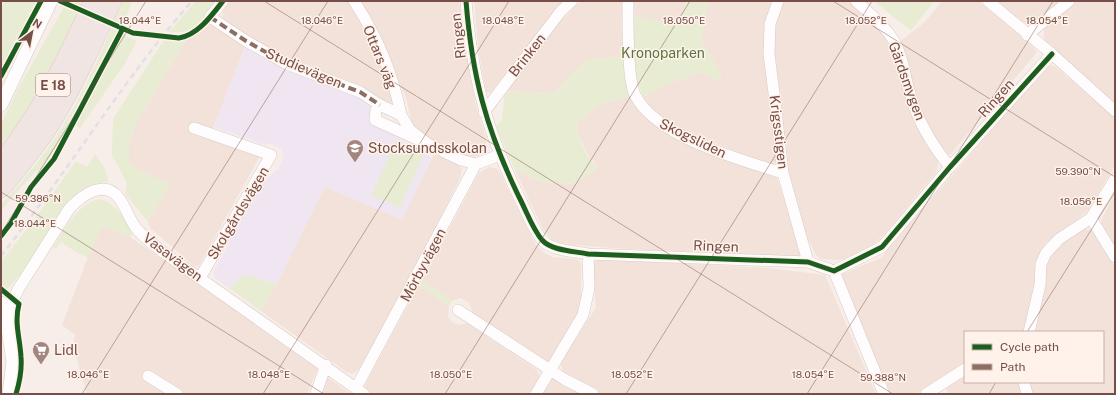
<svg xmlns="http://www.w3.org/2000/svg" width="1116" height="395" viewBox="0 0 1116 395" font-family="'Public Sans',sans-serif">
  <rect width="100%" height="100%" fill="#f7eee9"/>
  <!-- residential -->
  <path fill="#f3e2d9" d="M226,1H350L382,64L394,106L391,107L311,66L274,52L222,21L224,3Z
    M358,1H459L475,102L486,138V150L478,156L467,157L445,148L413,127L405,95L374,31Z
    M474,1H564L490,93L486,92L478,47Z
    M583,1H624V57L587,59L553,93L505,91L541,41L580,2Z
    M632,1H686L678,25L630,15Z
    M709,1H774L767,22L779,158L771,166L667,123L650,110L643,97L668,84L703,72L721,83V74L701,39Z
    M781,1H851L870,19L889,41L908,101L938,160L937,171L887,231L863,256L846,260L821,259L816,255L801,226L788,173L774,54L776,19Z
    M942,1H979L1034,48L1037,52L950,155L938,147L923,118L898,43L925,22Z
    M998,1H1061L1029,24L1022,22Z
    M1076,1H1115V104L1044,41V25Z
    M211,24L246,44L210,137L255,154L259,158L199,266H194L151,229L148,222L169,184L137,169L129,162V144L136,124L187,38Z
    M1053,65L1115,118V165L1088,211L1046,243L1039,255L1033,298L1025,332H965V363L916,394H893L889,389L842,282V274L881,258L1044,69Z
    M629,96L637,109L648,120L667,133L777,178L802,252L798,257L791,259L599,247L560,244L551,239L542,227L515,170L542,182L574,184L597,168L595,162L590,159L579,136L577,123L598,105Z
    M434,154L457,163L462,169L460,178L413,274L359,369L352,374L345,371L261,311L325,187L402,219Z
    M489,167L498,169L534,242L543,252L553,257L577,259L581,263V307L578,317L550,363L543,361L472,316V309L468,302L460,298L452,301L422,280L479,173Z
    M1115,194V251L1101,228V220Z
    M102,226L130,237L318,368L307,394H87L73,346L75,335L62,325L94,241Z
    M1081,229L1093,230L1115,267V394H1031L1029,382H1103V332H1033L1047,255Z
    M597,259L769,268L825,275L876,394H601L564,373L560,362L596,308L593,269L594,262Z
    M419,285L449,306L448,317L453,323L460,325L467,323L537,370L541,380L533,394H370L368,392L365,386L367,381Z
    M965,375V382L1019,383L1022,394H948L946,388Z
    M326,376L351,394H322Z
    M551,378L583,394H542Z"/>
  <!-- education -->
  <path fill="#f0e6f2" d="M246,44L354,92L375,104L369,120L371,123L403,137L401,140L432,157L402,220L325,187L277,284L244,275L229,288L215,278L213,273L259,187L275,171L279,169L284,154L280,148L272,144L265,145L214,127Z"/>
  <!-- green -->
  <path fill="#e8ecd3" d="M4,1H38L1,75V9Z
    M75,1H82C60,51 37,104 1,146V125L17,91L64,7L73,11Z
    M123,1H132L123,27L116,32L50,157L42,168L34,173L1,210V205C34,169 63,131 84,88C99,60 110,30 123,1Z
    M196,1H216C202,19 195,35 169,32Z
    M686,1H709L701,39L721,74V83L703,72L668,84L643,97L635,73L630,15L678,25Z
    M876,1H934L911,31L875,2Z
    M123,35L137,41L124,65L80,128L75,125Z
    M187,38L136,124L129,144V162L137,169L170,184L148,222L125,194L127,183L112,155L113,119L164,40L173,41Z
    M624,57L629,96L598,105L577,123C579,135 582,148 589,158C592,162 595,163 597,168L573,184L542,182L515,170L496,127L502,120L505,91L553,93L587,59Z
    M396,141L424,154L400,208L371,195Z
    M95,154L105,169L109,181L91,185L78,192L65,207L23,272L6,290L1,284V262L39,213L76,161L87,167Z
    M100,199C116,203 125,219 132,234L130,237L102,226L88,258L74,251L61,242L56,249L53,247C65,229 78,203 100,199Z
    M244,275L277,284L261,311L229,288Z
    M422,280L452,301L449,306L419,285Z"/>
  <g fill="none" stroke-linecap="round" stroke-linejoin="round">
    <defs>
      <path id="minor" d="M223,1L210,17L246,41L287,64L360,92L380,105
        M354,1C377,36 393,74 401,115
        M466,1C472,76 486,129 519,197C526,210 532,228 542,240C552,251 574,251 588,254L808,262L834,271L882,247L950,167L1052,54
        M628,1C628,22 627,79 635,95C656,137 741,160 783,173
        M778,1L770,24L769,54L775,101L783,173L808,262
        M856,1C870,14 884,25 894,41C903,56 905,78 910,94C918,122 932,145 950,167
        M988,1L1052,54L1115,111
        M1027,35L1069,1
        M484,112L561,11L572,1
        M194,128L271,155L200,278
        M428,144L375,120L376,110L380,105L401,115L410,130L428,144L461,160L476,164
        M1115,179L1091,218L1115,257
        M834,271L884,394
        M8,310L19,288L69,209C81,196 104,178 119,198C126,207 129,219 136,228C144,238 154,245 164,253L364,394
        M458,310L564,379L593,394
        M1029,332L1040,285L1041,264L1046,253L1059,239L1091,218
        M148,376L177,394
        M1024,382L1027,394
        M356,388L476,164L500,155
        M316,393L326,365
        M536,394L583,315L589,288L588,254
        M926,394L965,369"/>
      <path id="tertiary" d="M1,105L51,1
        M1,303L5,306L9,315L7,323L1,327
        M7,323L13,361L9,394"/>
      <path id="motorway" d="M1,163C41,115 67,58 94,1
        M1,188C18,168 35,147 50,124C74,85 93,43 112,1"/>
    </defs>
    <!-- minor casing -->
    <use href="#minor" stroke="#d6cac6" stroke-width="12"/>
    <!-- tertiary casing -->
    <use href="#tertiary" stroke="#d6cac6" stroke-width="14"/>
    <!-- motorway casing -->
    <use href="#motorway" stroke="#d8cbc8" stroke-width="20"/>
    <!-- minor -->
    <use href="#minor" stroke="#fefcfc" stroke-width="11"/>
    <!-- tertiary -->
    <use href="#tertiary" stroke="#fefcfc" stroke-width="13"/>
    <!-- motorway -->
    <use href="#motorway" stroke="#f1e5e3" stroke-width="19"/>
    <!-- rail -->
    <path stroke="#e3e0e5" stroke-width="2.5" stroke-dasharray="6 4" stroke-linecap="butt" d="M1,256C67,173 122,81 192,1"/>
    <!-- quiet -->
    <path stroke="#8d6e63" stroke-width="4" stroke-dasharray="8 4" stroke-linecap="butt" d="M210,17L246,41L287,64L360,92L380,105"/>
    <defs>
      <path id="cycleway" d="M60,1L133,33L179,38C198,35 212,15 223,1
        M466,1C472,76 486,129 519,197C526,210 532,228 542,240C552,251 574,251 588,254L808,262L834,271L882,247L950,167L1052,54
        M1,76L41,1
        M1,236L11,223L31,187L54,159L122,30
        M1,289L19,304C14,323 20,338 21,357C22,370 20,381 16,394"/>
    </defs>
    <!-- cycleway casing -->
    <use href="#cycleway" stroke="#fff2ea" stroke-width="8"/>
    <!-- cycleway -->
    <use href="#cycleway" stroke="#1b5e20" stroke-width="5"/>
  </g>
  <!-- ticks -->
  <path fill="none" stroke="#764e48" stroke-width="1" stroke-opacity="0.45" d="M264,1L893,394M833,1L1115,177M1,192L324,394M1,233L146,1M1027,332L1115,192M82,394L328,1M263,394L509,1M445,394L690,1M626,394L872,1M807,394L1053,1M989,394L996,382"/>
  <!-- icons -->
  <defs>
    <symbol id="school-pin" viewBox="-11 -11 22 30"><path d="M0 17L-7.5 6A9.5 9.5 0 1 1 7.5 6Z" fill="#a38680" stroke="#fff2ea"/><path d="M0-5L7-2L0 1L-7-2ZM-4 1L0 2.5L4 1V4Q0 6-4 4Z" fill="#fff"/></symbol>
    <symbol id="supermarket-pin" viewBox="-11 -11 22 30"><path d="M0 17L-7.5 6A9.5 9.5 0 1 1 7.5 6Z" fill="#a38680" stroke="#fff2ea"/><path d="M-6-5.5h2.5l.6 2H6L4.5 2H-2.5L-4.4-4H-6ZM-1.5 3.2a1.3 1.3 0 1 0 .1 0ZM3 3.2a1.3 1.3 0 1 0 .1 0Z" fill="#fff"/></symbol>
  </defs>
  <g fill-rule="evenodd">
    <use href="#school-pin" x="345" y="138" width="20" height="27"/>
    <use href="#supermarket-pin" x="31" y="340" width="20" height="27"/>
  </g>
  <g text-anchor="middle" dominant-baseline="central" stroke-width="3" stroke-linejoin="round" paint-order="stroke">
    <!-- shield labels -->
    <rect fill="#fff2ea" stroke="#9f7f79" stroke-width="1" x="36" y="74" width="34" height="22" rx="3"/>
    <g font-size="13" font-weight="bold" fill="#764e48">
      <text x="53" y="85">E 18</text>
    </g>
    <!-- street labels -->
    <g font-size="14" fill="#764e48" stroke="#fff2ea">
      <text transform="translate(458 36) rotate(-97)">Ringen</text>
      <text transform="translate(527 55) rotate(-52)">Brinken</text>
      <text transform="translate(380 57) rotate(68)">Ottars väg</text>
      <text transform="translate(304 68) rotate(23)">Studievägen</text>
      <text transform="translate(907 81) rotate(70)">Gärdsmygen</text>
      <text transform="translate(996 98) rotate(-48)">Ringen</text>
      <text transform="translate(779 132) rotate(83)">Krigsstigen</text>
      <text transform="translate(693 138) rotate(26)">Skogsliden</text>
      <text transform="translate(238 213) rotate(-59)">Skolgårdsvägen</text>
      <text transform="translate(716 246) rotate(2)">Ringen</text>
      <text transform="translate(173 257) rotate(37)">Vasavägen</text>
      <text transform="translate(423 265) rotate(-62)">Mörbyvägen</text>
    </g>
    <!-- park labels -->
    <g font-size="14" fill="#5a763d" stroke="#fff2ea">
      <text x="663" y="53">Kronoparken</text>
    </g>
    <!-- poi labels -->
    <g font-size="14" fill="#764e48" stroke="#fff2ea" text-anchor="start">
      <text x="368" y="148">Stocksundsskolan</text>
      <text x="54" y="350">Lidl</text>
    </g>
  </g>
  <g font-size="10" text-anchor="middle" fill="#764e48" stroke="#fff2ea" stroke-width="3" stroke-linejoin="round" paint-order="stroke">
    <text x="140" y="24">18.044°E</text>
    <text x="322" y="24">18.046°E</text>
    <text x="503" y="24">18.048°E</text>
    <text x="684" y="24">18.050°E</text>
    <text x="866" y="24">18.052°E</text>
    <text x="1047" y="24">18.054°E</text>
    <text x="1078" y="175">59.390°N</text>
    <text x="38" y="202">59.386°N</text>
    <text x="1081" y="205">18.056°E</text>
    <text x="35" y="227">18.044°E</text>
    <text x="88" y="378">18.046°E</text>
    <text x="269" y="378">18.048°E</text>
    <text x="451" y="378">18.050°E</text>
    <text x="632" y="378">18.052°E</text>
    <text x="813" y="378">18.054°E</text>
    <text x="883" y="381">59.388°N</text>
  </g>
  <!-- border -->
  <rect width="1116" height="395" fill="none" stroke="#764e48" stroke-width="4"/>
  <!-- legend -->
  <rect x="964" y="331" width="140" height="52" fill="#fff2ea" stroke="#c8b0a9"/>
  <rect x="972" y="344" width="20" height="6" fill="#1b5e20" stroke="#c8b0a9"/>
  <text x="1000" y="351" font-size="12" fill="#764e48">Cycle path</text>
  <rect x="972" y="364" width="20" height="6" fill="#8d6e63" stroke="#c8b0a9"/>
  <text x="1000" y="371" font-size="12" fill="#764e48">Path</text>
  <!-- north arrow -->
  <g transform="translate(32 32) rotate(32)" stroke="#fff2ea" stroke-width="3" paint-order="stroke">
  <path d="M0-3L7 15L0 10L-7 15Z" fill="#764e48"/>
  <text y="-6" font-size="11" font-weight="bold" text-anchor="middle" fill="#764e48">N</text>
  </g>
</svg>
